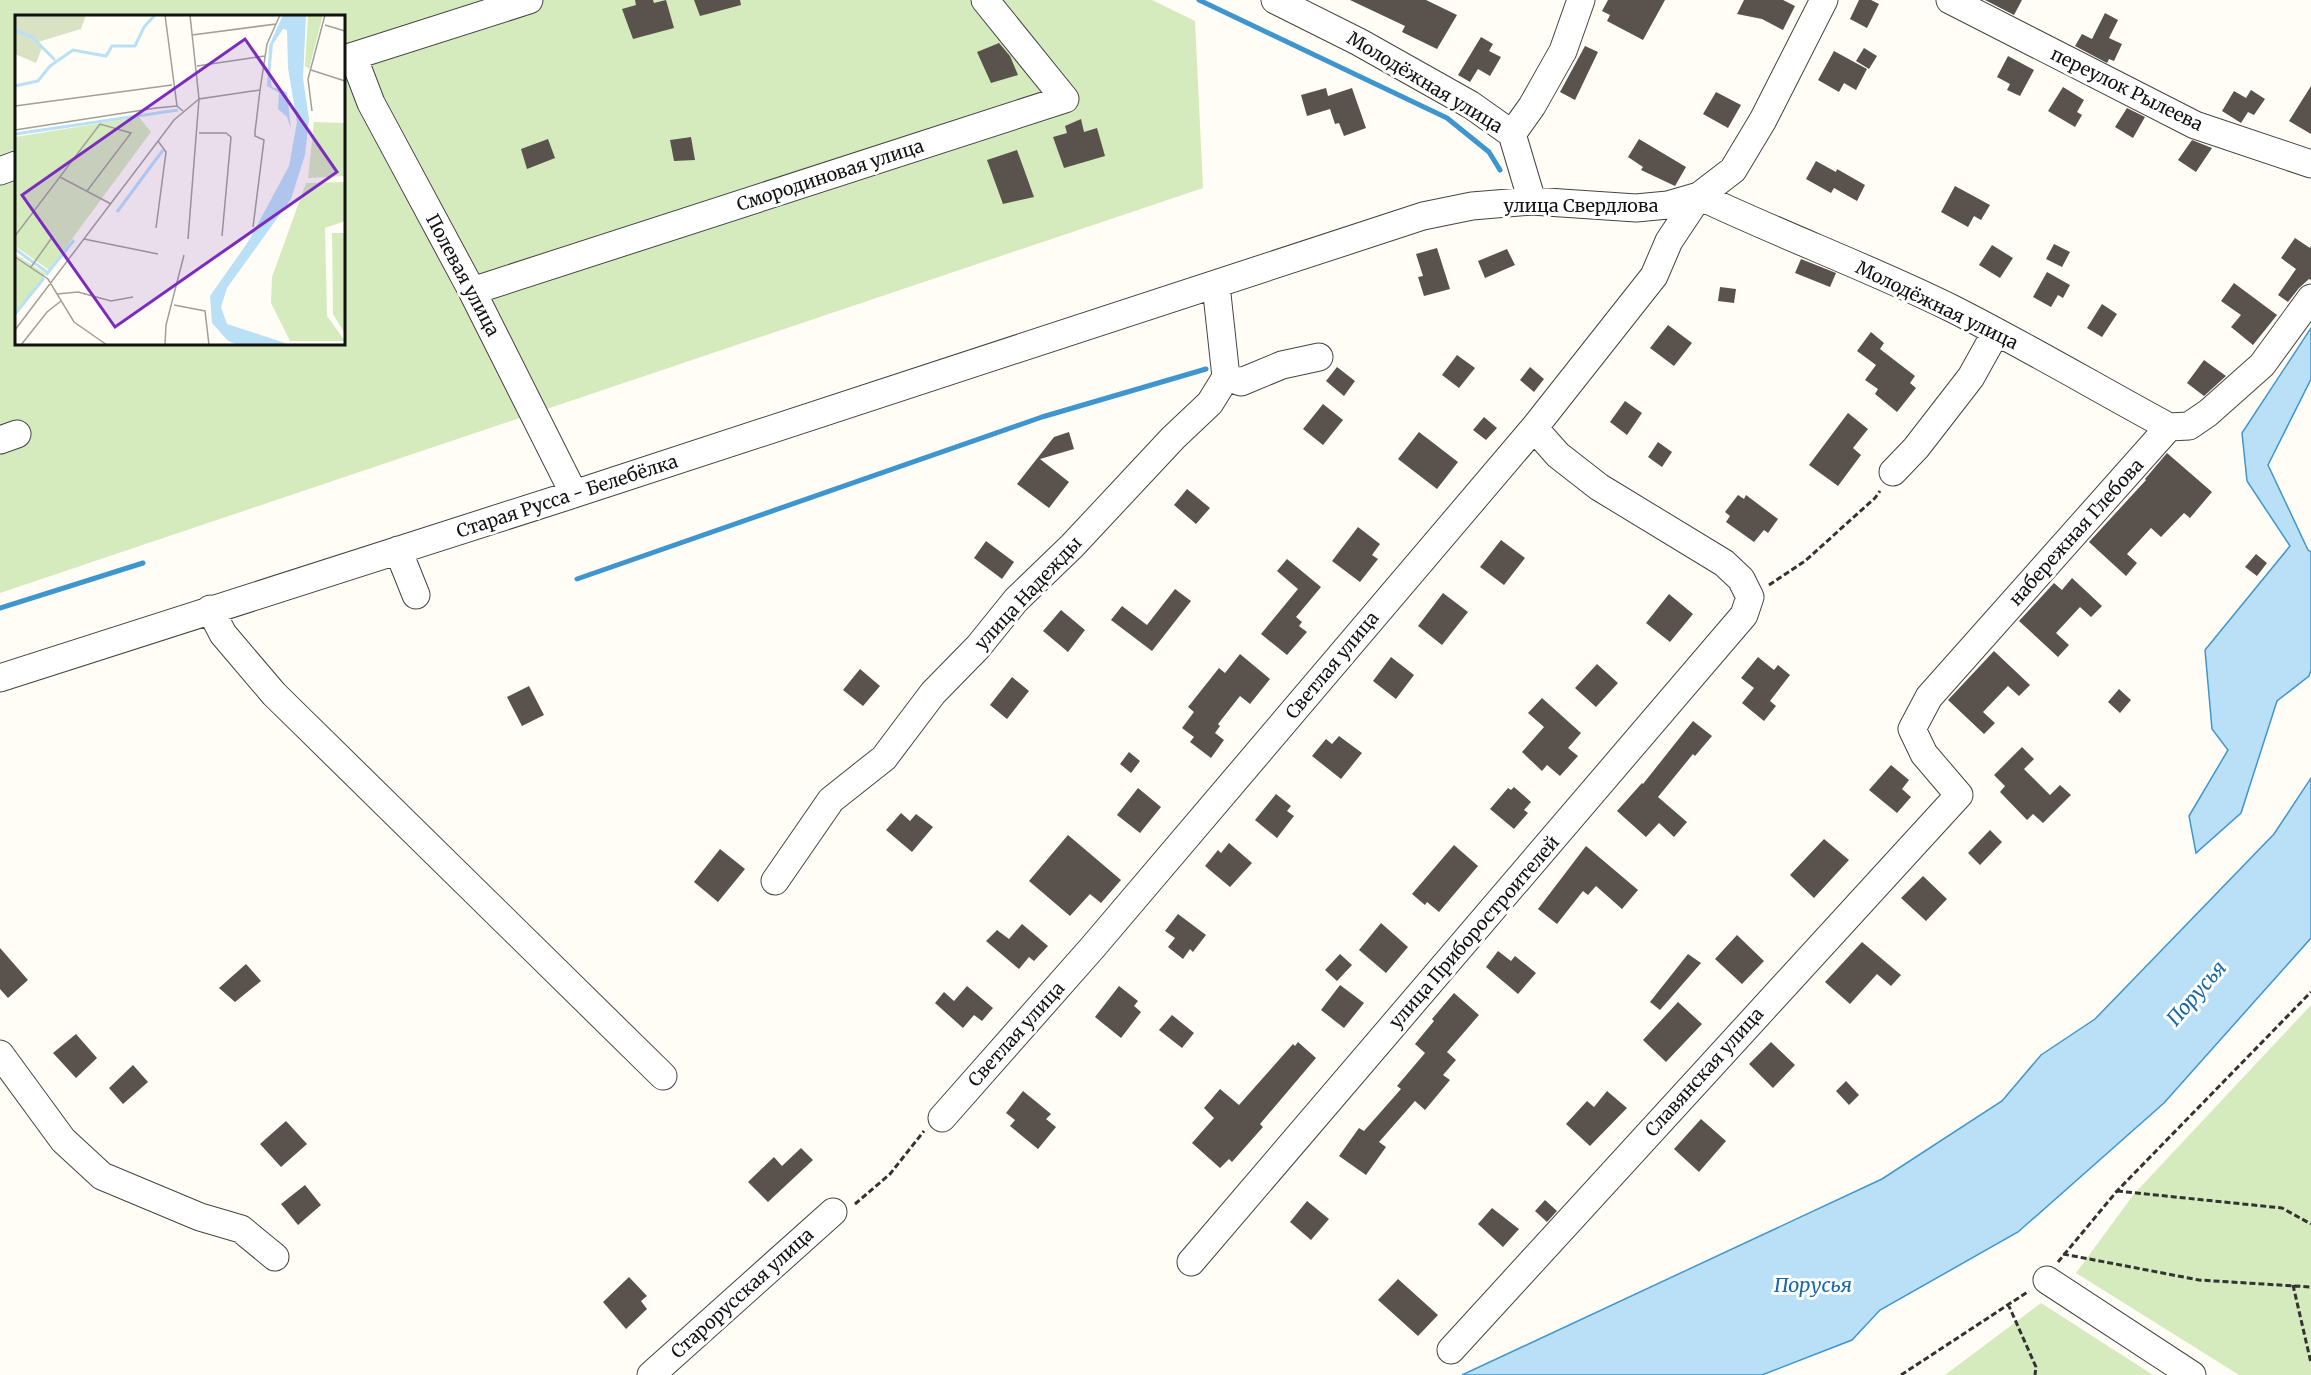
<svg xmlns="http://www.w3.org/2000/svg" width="2311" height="1375" viewBox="0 0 2311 1375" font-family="Merriweather,serif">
  <rect width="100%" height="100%" fill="#fffdf5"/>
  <!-- green -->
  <path fill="#d5ebbd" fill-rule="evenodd" d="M0,0H1152L1195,21L1203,188L0,593ZM16,16H344V344H16Z
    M2311,1005V1375H2239L2076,1273L2134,1194Z
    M2041,1303L2153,1375H1945Z"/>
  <!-- water -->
  <path fill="#b9e0f7" stroke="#3f96cf" stroke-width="1.5" d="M2311,328V379L2268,465L2308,550L2311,552V670L2309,676L2277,701L2241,813L2196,853L2189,816L2228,750L2212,729L2205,650L2290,546L2247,481L2242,433Z
    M2311,778V938L2164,1103L2018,1232L1880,1310L1852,1340L1762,1375H1462L1882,1179L2002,1101L2041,1055L2095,1019L2274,834Z"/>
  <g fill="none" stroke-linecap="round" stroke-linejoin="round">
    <!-- stream -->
    <path stroke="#3f96cf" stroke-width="5" d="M1199,0L1447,118L1489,152L1500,170
      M577,579L1042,417L1206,369
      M0,608L143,563"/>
  </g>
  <!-- building -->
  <path fill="#5a524d" d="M635,0H653L654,3L666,0L674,28L633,39L622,9L636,5Z
    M694,0H740L741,5L700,16Z
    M1350,0H1426L1457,15L1437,49L1402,32L1405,26Z
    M1608,0H1665L1643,40L1607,21L1610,15L1602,11Z
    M1744,0H1783L1795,6L1783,30L1762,19L1737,14Z
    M1859,0H1871L1879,4L1867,28L1850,19Z
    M1985,0H2022L2014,15Z
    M2105,13L2118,20L2109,38L2122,44L2114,61L2109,59L2107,63L2075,46L2082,34L2092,39Z
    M1481,37L1493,44L1489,51L1501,57L1490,76L1478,69L1470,82L1458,75Z
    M999,43L1010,56L1018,75L991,83L977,52Z
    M1585,46L1598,52L1575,100L1560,92Z
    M1864,48L1877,56L1869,69L1856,61Z
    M1834,51L1867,69L1856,90L1844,83L1839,92L1818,80Z
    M2008,56L2034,70L2020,96L2007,90L2010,84L1997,77Z
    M2311,86V134L2289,121Z
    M2063,87L2084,100L2077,112L2082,115L2075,127L2048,111Z
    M1326,88L1328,96L1352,88L1366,128L1344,136L1339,123L1335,124L1330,109L1307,116L1301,95Z
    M2251,90L2265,99L2254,115L2248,112L2241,123L2222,111L2234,91L2246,98Z
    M1716,92L1741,105L1728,128L1703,114Z
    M2127,108L2145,117L2133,138L2115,127Z
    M1081,119L1084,132L1097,128L1105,156L1064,168L1053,137L1067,133L1065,126Z
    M691,137L695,160L674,161L670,140Z
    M548,139L555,158L527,169L521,149Z
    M1639,139L1686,167L1675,186L1641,170L1643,167L1628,157Z
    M2192,140L2212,148L2196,172L2178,160Z
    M1017,150L1034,197L1003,204L987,160Z
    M1816,161L1836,172L1837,169L1865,185L1857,201L1834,188L1831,193L1806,179Z
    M1955,186L1990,205L1981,220L1974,216L1968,227L1941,212Z
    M2295,238L2310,248L2311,246V280L2309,279L2299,288L2288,302L2278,295L2296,269L2281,258Z
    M2054,244L2070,252L2062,267L2046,259Z
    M1992,245L2013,258L2000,278L1979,265Z
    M1437,248L1450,289L1424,296L1418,277L1423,276L1416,254Z
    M1507,249L1515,265L1485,278L1478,261Z
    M1801,259L1836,273L1830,287L1795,273Z
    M2047,272L2070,285L2063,298L2058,295L2051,307L2033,297Z
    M2234,283L2277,315L2253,345L2231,327L2241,315L2221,301Z
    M1720,287L1736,289L1734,303L1718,301Z
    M2102,304L2117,314L2102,337L2087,328Z
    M1668,325L1692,343L1674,366L1650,348Z
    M1871,332L1884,343L1880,349L1915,376L1910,383L1916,388L1897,412L1875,394L1878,389L1865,380L1876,365L1857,351Z
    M1457,355L1475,368L1459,388L1442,375Z
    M2204,360L2226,376L2204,396L2187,383Z
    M1337,367L1355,381L1344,396L1326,381Z
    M1530,367L1544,379L1534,392L1520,380Z
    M1625,401L1642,413L1627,435L1610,422Z
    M1323,404L1343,420L1323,445L1303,429Z
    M1848,413L1868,429L1853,448L1861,455L1838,486L1809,465Z
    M1484,417L1497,428L1486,440L1473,430Z
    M1069,432L1074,449L1040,459L1069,482L1049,508L1017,484L1054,437Z
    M1419,432L1458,462L1437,489L1398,459Z
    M1658,442L1672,452L1662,467L1648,457Z
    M2167,453L2212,492L2190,518L2184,513L2161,537L2151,528L2127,554L2137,563L2126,576L2089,542L2146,480L2145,479Z
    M1187,489L1210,508L1196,524L1174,505Z
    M1738,495L1744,499L1746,495L1778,519L1768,533L1764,530L1754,542L1726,522L1730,516L1725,512Z
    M1358,527L1380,544L1372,555L1378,559L1360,582L1332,561Z
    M1501,540L1525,558L1504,585L1480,567Z
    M986,541L1014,562L1002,579L974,558Z
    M2256,554L2267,563L2257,576L2245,567Z
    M1287,559L1321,587L1296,617L1302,622L1299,626L1307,632L1287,655L1261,634L1298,589L1277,571Z
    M2072,578L2102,606L2091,617L2080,607L2056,633L2069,645L2058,657L2019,621L2054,583L2062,590Z
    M1175,589L1191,601L1152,651L1111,620L1122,606L1147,625Z
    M1443,593L1468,612L1442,645L1418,626Z
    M1669,594L1693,614L1670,642L1646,623Z
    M1061,610L1085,630L1068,652L1043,631Z
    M1994,651L2030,685L2019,696L2008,686L1983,712L1995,723L1984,734L1948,700Z
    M1240,654L1270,679L1250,704L1240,696L1218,724L1220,726L1215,733L1224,740L1211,758L1190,742L1194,737L1182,728L1194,712L1188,707L1219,668L1225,673Z
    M1391,657L1414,675L1396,699L1373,681Z
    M1758,657L1774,670L1778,665L1790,675L1770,701L1776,706L1764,721L1742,703L1754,688L1741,678Z
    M1597,664L1618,683L1596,707L1575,688Z
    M860,669L880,686L863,706L843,690Z
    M1012,677L1029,691L1007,719L990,705Z
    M529,686L544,715L522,726L507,697Z
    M2119,689L2131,700L2120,713L2108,702Z
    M1542,698L1581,733L1568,748L1578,756L1560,776L1547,765L1542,771L1522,752L1544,727L1528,713Z
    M1693,721L1712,736L1695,756L1693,754L1658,797L1687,822L1674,837L1659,823L1646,837L1617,811L1642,783L1643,784Z
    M1339,736L1362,753L1341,779L1312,756L1326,739L1332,744Z
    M2022,747L2034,759L2024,769L2050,795L2060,785L2071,795L2043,823L2033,814L2027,820L2000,792L2005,786L1994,775Z
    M1129,752L1140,761L1131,773L1120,764Z
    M1891,765L1909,780L1902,789L1911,797L1897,813L1869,790Z
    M1514,787L1531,802L1524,810L1528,813L1514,829L1490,809L1508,788L1511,790Z
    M1138,788L1161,807L1140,833L1117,815Z
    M1276,794L1291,806L1287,811L1294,816L1277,838L1255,820Z
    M901,813L910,821L916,814L933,827L912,852L886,830Z
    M1990,830L2002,842L1980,865L1968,853Z
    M1068,835L1121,880L1101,903L1090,894L1070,916L1029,881Z
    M1824,839L1849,860L1814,898L1790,875Z
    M1229,843L1252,863L1230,887L1205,866L1218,850L1221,853Z
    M1454,845L1478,866L1439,912L1427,902L1425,905L1412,894Z
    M1586,846L1638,890L1622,909L1596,886L1588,895L1583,891L1557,924L1538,909Z
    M720,849L745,869L718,902L694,882Z
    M1923,876L1947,899L1926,921L1901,898Z
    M1178,914L1206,935L1193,952L1190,949L1183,959L1168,947L1175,938L1165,931Z
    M1381,923L1408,947L1386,973L1359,950Z
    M1022,924L1048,946L1034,961L1029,957L1019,969L986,941L997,930L1009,939Z
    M1737,935L1764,961L1742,984L1715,959Z
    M1862,942L1901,975L1891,986L1877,974L1850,1004L1825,982Z
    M0,948L28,980L8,998L0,989Z
    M1498,951L1511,961L1515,956L1536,973L1518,994L1486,967Z
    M1340,954L1352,965L1337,981L1325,970Z
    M1688,954L1701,963L1660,1010L1650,1002Z
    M246,964L261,981L235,1002L219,988Z
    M1340,985L1364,1003L1344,1028L1321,1010Z
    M967,986L993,1008L982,1021L974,1015L963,1028L935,1003L944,992L954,1001Z
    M1119,986L1138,1001L1134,1006L1141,1012L1121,1038L1095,1017Z
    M1454,993L1479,1015L1447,1052L1456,1060L1443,1075L1450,1080L1425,1110L1415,1101L1379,1142L1386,1147L1366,1175L1339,1156L1359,1128L1364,1131L1401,1089L1397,1086L1425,1053L1415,1044L1434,1021L1432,1019Z
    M1678,1002L1702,1024L1666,1062L1643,1040Z
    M1172,1015L1194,1033L1182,1048L1159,1030Z
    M76,1034L97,1058L76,1078L53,1053Z
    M1298,1042L1316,1058L1260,1124L1263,1127L1232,1162L1229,1159L1220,1168L1192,1143L1214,1118L1204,1108L1220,1089L1239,1105L1293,1044L1295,1046Z
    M1771,1042L1795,1065L1773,1088L1749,1064Z
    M133,1065L148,1082L123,1104L109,1088Z
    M1846,1081L1859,1095L1849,1105L1836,1091Z
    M1023,1091L1051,1114L1046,1119L1056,1127L1038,1149L1010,1126L1015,1120L1006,1113Z
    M1607,1091L1627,1108L1590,1146L1566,1124L1587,1101L1594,1107Z
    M1701,1119L1726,1141L1699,1172L1674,1149Z
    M286,1121L307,1144L281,1167L260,1144Z
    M801,1148L813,1160L768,1202L748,1182L774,1157L782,1166Z
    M305,1185L321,1205L298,1225L281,1204Z
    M1545,1200L1557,1211L1547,1222L1535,1211Z
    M1307,1201L1329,1219L1311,1240L1290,1222Z
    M1492,1208L1519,1229L1503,1247L1478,1224Z
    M629,1277L647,1296L641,1301L647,1309L626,1329L603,1302Z
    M1398,1279L1438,1315L1418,1336L1378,1300Z"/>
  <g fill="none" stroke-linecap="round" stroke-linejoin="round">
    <defs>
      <path id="minor" d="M1275,0L1359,42L1471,105L1512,134L1532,201
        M1950,0L2195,125L2311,164
        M353,56L371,103L472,291L574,494
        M344,59L529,0
        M1512,134L1532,106L1563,51L1581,0
        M0,171L16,165
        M472,291L1065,99L985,0
        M1226,377L1241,382L1282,365L1319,357
        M0,440L17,434
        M1893,472L1916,448L1971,377L1996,332
        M398,550L416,595
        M210,609L223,634L274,694L663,1076
        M0,678L574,494L1423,216L1472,206L1532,201L1636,208L1668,205L1699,196L1733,170L1763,120L1824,0
        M775,881L831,800L884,758L933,693L978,647L1016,600L1072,546L1173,438L1210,403L1226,377L1216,285
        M0,1054L63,1140L102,1176L200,1217L241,1229L275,1257
        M942,1118L1093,947L1534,428L1654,276L1669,241L1699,196C1783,236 1870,268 1953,309C2026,346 2097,388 2169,427
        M1191,1262L1744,615L1750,597L1741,579L1724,563L1599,487L1558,455L1534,428
        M2047,1280L2192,1375
        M1451,1350L1959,795L1924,754L1912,729L1929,697L2169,427L2189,426L2208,413L2262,365L2311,298
        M651,1375L833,1212"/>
    </defs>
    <!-- minor casing -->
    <use href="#minor" stroke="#444" stroke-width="29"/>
    <!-- path -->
    <path stroke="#333" stroke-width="3" stroke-dasharray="6 3" stroke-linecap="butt" d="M1769,585L1805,561L1875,498L1880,491
      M2117,1191L2282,1208L2311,1224
      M855,1204L890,1174L924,1131
      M2063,1254L2199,1280L2311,1287
      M2058,1262L2117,1191L2311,992
      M2293,1285L2311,1363
      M2008,1304L2036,1367L2035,1375
      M1901,1375L2029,1291"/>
    <!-- minor -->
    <use href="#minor" stroke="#fff" stroke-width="27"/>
  </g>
  <g text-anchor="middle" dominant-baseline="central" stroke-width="6" stroke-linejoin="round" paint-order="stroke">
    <!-- street labels -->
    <g font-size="18" fill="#111" stroke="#fff">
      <text transform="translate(1425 82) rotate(31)">Молодёжная улица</text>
      <text transform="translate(2127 89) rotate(26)">переулок Рылеева</text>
      <text transform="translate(830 175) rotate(-18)">Смородиновая улица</text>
      <text x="1581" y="205">улица Свердлова</text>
      <text transform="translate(463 275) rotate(62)">Полевая улица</text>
      <text transform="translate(1937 305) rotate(26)">Молодёжная улица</text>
      <text transform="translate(567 496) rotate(-18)">Старая Русса - Белебёлка</text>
      <text transform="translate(2076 532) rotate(-48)">набережная Глебова</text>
      <text transform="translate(1028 593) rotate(-47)">улица Надежды</text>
      <text transform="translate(1332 665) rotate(-50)">Светлая улица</text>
      <text transform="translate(1474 932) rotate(-49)">улица Приборостроителей</text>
      <text transform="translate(1016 1034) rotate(-48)">Светлая улица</text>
      <text transform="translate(1704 1072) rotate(-48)">Славянская улица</text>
      <text transform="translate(742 1293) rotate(-42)">Старорусская улица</text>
    </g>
    <!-- water labels -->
    <g font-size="20" font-style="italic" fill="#1768a6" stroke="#fff">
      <text transform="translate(2196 993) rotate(-49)">Порусья</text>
      <text x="1813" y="1284">Порусья</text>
    </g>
  </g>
  <!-- overview -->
  <g transform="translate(15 15)">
    <rect width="330" height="330" fill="#fffdf5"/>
    <path d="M293,0H308L294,54L290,51ZM124,102L136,117L34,255L0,231V122ZM299,107L330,108V161L293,163ZM330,167V206L310,213L312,301L330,326H275L256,288L257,262L291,168ZM317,218H330V319L318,299ZM0,239L31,259L0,298Z" fill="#d5ebbd"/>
    <path d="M0,0H71L66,14L23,27L27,33L21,48L0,39Z" fill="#d9e3c4"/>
    <path d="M268,0H291L288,63L294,104L290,140L276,184L212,273L206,292L212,309L276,330H224L213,326L197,308L195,281L233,227L274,151L282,107L273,53L272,15L268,14L258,29L255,61L257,72L272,77L276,114L272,102L263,94L264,78L252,71L254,31Z" fill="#b9e0f7"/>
    <path fill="none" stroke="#b9e0f7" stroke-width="3" d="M0,15L17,22L40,45M0,71L23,66L35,51L58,35L91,41L97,31H120L129,12L140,0M0,119L163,95M102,197L148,135M0,234L33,258M31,260L59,225M0,299L29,263"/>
    <path fill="none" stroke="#a09f9a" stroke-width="1.5" d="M150,0L162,91M310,10L330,16M177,20L261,9M182,51L250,41M296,55L330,66M0,91L157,70M297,96L293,64L310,0M0,115L141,93L162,91L168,96M184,118H211L216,122L207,221M45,162L96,189M238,212L249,125L240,121V117L245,75L252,29L265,0M141,213L151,137L143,126M0,221L85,109L116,118L72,176M69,224L143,239M173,224L184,84L245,75M0,242L33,264L59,307L92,330M16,252L38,221M42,279L63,277L96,286L118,282M159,290L190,296L194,330M0,315L159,105L184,84L175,0M6,330L32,297L46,286M150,330L151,310L169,240"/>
    <path fill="#7b2cbf" fill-opacity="0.15" stroke="#7b2cbf" stroke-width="3" d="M230,24L322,157L100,312L7,180Z"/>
    <rect width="330" height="330" fill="none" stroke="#111" stroke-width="3"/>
  </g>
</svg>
